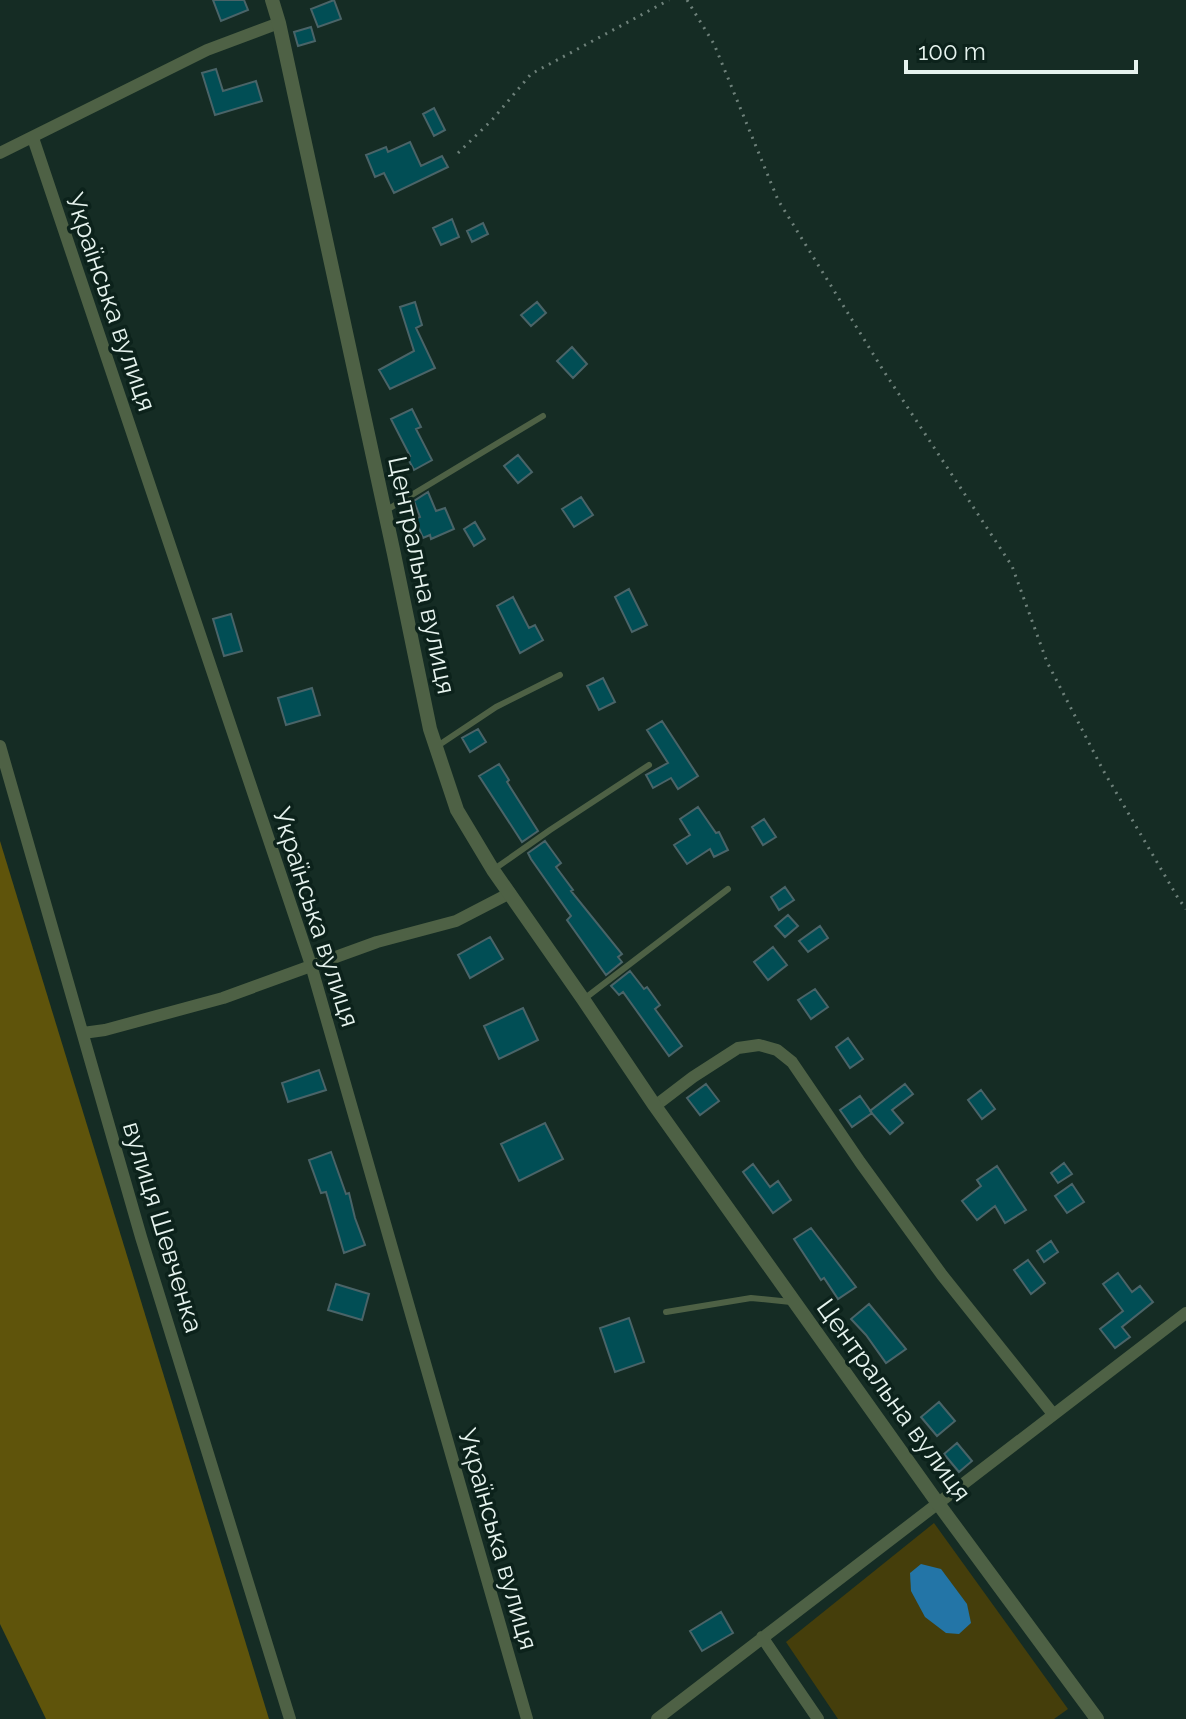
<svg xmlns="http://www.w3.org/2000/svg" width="1186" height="1719" viewBox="0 0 1186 1719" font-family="Raleway,sans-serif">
  <rect width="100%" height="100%" fill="#152c24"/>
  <!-- green -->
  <path fill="#453e0b" d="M934,1523L1068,1709L1054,1719H838L786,1642Z"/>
  <!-- forest -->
  <path fill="#5f540b" d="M0,841L269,1719H46L0,1624Z"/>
  <!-- water -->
  <path fill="#2375a7" d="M921,1564L941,1569L967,1604L971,1623L959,1634L946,1633L925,1617L911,1591L910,1573Z"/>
  <!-- building -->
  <path fill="#014e55" stroke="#4a6468" stroke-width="2" d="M213,0H244L248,10L221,21Z
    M334,0L341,19L318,27L311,9Z
    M311,27L315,41L298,46L294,32Z
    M216,69L223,91L256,81L262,101L215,115L202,73Z
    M434,108L445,130L434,136L423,114Z
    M410,142L421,166L442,156L448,167L394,193L384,173L375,177L366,155L386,147L388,152Z
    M452,219L459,237L441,245L433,228Z
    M483,223L488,234L472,242L467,231Z
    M415,302L422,325L416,328L435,368L390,389L379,370L414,351L400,307Z
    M537,302L546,313L531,326L521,315Z
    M572,347L587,364L573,378L557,361Z
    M412,409L421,427L416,429L432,460L414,470L407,457L410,456L391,419Z
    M518,455L532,472L518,483L504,466Z
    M428,492L436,511L445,508L454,529L431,539L430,535L423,538L415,519L420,517L414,501Z
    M581,497L593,515L574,527L562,509Z
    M475,522L485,539L474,546L464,529Z
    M629,589L647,625L632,632L615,597Z
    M513,597L529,628L535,625L543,640L520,653L497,606Z
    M231,614L242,651L224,656L213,619Z
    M603,678L615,702L599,710L587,686Z
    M312,688L320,715L286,725L278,698Z
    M662,721L698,776L678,789L671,778L653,788L646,775L668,763L647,730Z
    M478,729L486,742L470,752L462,738Z
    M499,764L509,780L507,782L538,831L522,842L479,776Z
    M698,807L716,833L719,832L728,850L714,857L710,849L687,864L674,845L690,835L680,819Z
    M764,819L776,837L763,845L752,827Z
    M545,841L561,863L556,867L573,890L571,891L622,954L618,957L622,962L606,975L567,920L571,916L531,859L528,853Z
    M785,887L794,900L779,910L771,897Z
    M788,915L798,926L785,937L775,926Z
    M820,926L828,938L808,952L799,941Z
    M490,937L503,959L470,978L458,955Z
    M773,947L787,965L768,980L754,962Z
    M630,971L644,989L647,987L660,1005L655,1009L682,1046L669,1056L623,992L619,995L611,986Z
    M815,989L828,1007L811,1019L798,1000Z
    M523,1008L538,1040L499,1059L484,1026Z
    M848,1038L863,1059L850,1068L836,1047Z
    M319,1070L326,1090L288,1102L282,1083Z
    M706,1084L719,1101L700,1115L687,1098Z
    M905,1084L913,1094L892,1110L903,1123L890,1134L870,1111Z
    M981,1090L995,1109L982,1119L968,1100Z
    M860,1096L872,1113L852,1127L840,1110Z
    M545,1123L563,1159L519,1181L501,1144Z
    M331,1152L346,1194L349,1193L355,1218L365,1245L344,1253L326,1192L321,1193L309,1160Z
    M1064,1163L1072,1174L1058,1183L1051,1173Z
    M753,1164L770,1187L778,1181L791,1200L773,1213L743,1172Z
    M997,1166L1026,1210L1005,1223L995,1206L977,1220L962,1201L981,1186L977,1180Z
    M1072,1184L1084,1202L1067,1213L1055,1196Z
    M811,1228L856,1287L838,1299L824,1278L821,1280L794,1239Z
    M1051,1241L1058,1252L1044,1262L1037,1251Z
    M1028,1260L1045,1283L1031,1294L1014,1270Z
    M1118,1273L1132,1292L1140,1286L1153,1302L1122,1327L1130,1337L1115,1348L1100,1329L1123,1311L1103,1284Z
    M336,1284L369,1294L362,1320L328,1310Z
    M869,1304L906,1349L886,1363L866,1335L851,1319Z
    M629,1318L644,1362L615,1372L600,1328Z
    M939,1402L955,1421L937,1436L921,1417Z
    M957,1443L972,1461L959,1472L944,1454Z
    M721,1612L733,1633L702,1651L690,1631Z"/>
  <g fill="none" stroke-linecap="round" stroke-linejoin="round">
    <!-- path -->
    <path stroke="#6e817a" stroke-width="3" stroke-dasharray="2 6" stroke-linecap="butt" d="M687,0L714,44L778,200L883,370L1012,566L1047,662L1103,770L1178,898L1186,909
      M458,153L492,120L531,74L669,0"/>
    <!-- service -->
    <path stroke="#4e6145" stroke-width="6" d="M385,511L543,416
      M436,747L496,707L560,675
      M493,870L550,830L649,765
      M584,999L728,889
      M666,1312L751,1298L791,1302"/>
    <!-- minor -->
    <path stroke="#4e6145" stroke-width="12" d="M33,138L311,965L527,1719
      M0,153L207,50L279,23
      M0,746L141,1237L290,1719
      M83,1033L105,1030L223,998L377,942L456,921L510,893
      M655,1106L693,1077L738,1048L759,1045L777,1050L792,1062L860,1162L942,1275L1053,1414
      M762,1637L818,1719
      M657,1719L1186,1313"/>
    <!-- tertiary -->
    <path stroke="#4e6145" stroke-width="14" d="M272,0L279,23L394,554L430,729L457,810L493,870L583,999L655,1106L937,1502L1097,1719"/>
  </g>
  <g text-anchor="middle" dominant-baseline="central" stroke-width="7" stroke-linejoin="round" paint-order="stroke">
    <!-- street labels -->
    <g font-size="26" fill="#e6f3ee" stroke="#0c221b">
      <text transform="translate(111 302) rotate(71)">Українська вулиця</text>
      <text transform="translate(422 575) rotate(78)">Центральна вулиця</text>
      <text transform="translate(316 917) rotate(72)">Українська вулиця</text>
      <text transform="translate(163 1227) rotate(73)">вулиця Шевченка</text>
      <text transform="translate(894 1400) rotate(54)">Центральна вулиця</text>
      <text transform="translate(498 1539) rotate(74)">Українська вулиця</text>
    </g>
  </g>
  <!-- scale -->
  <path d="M906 60v12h230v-12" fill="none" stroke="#e6f3ee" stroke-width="4"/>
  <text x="918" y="60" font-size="24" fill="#e6f3ee" stroke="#0c221b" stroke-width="6" paint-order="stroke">100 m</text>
</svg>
